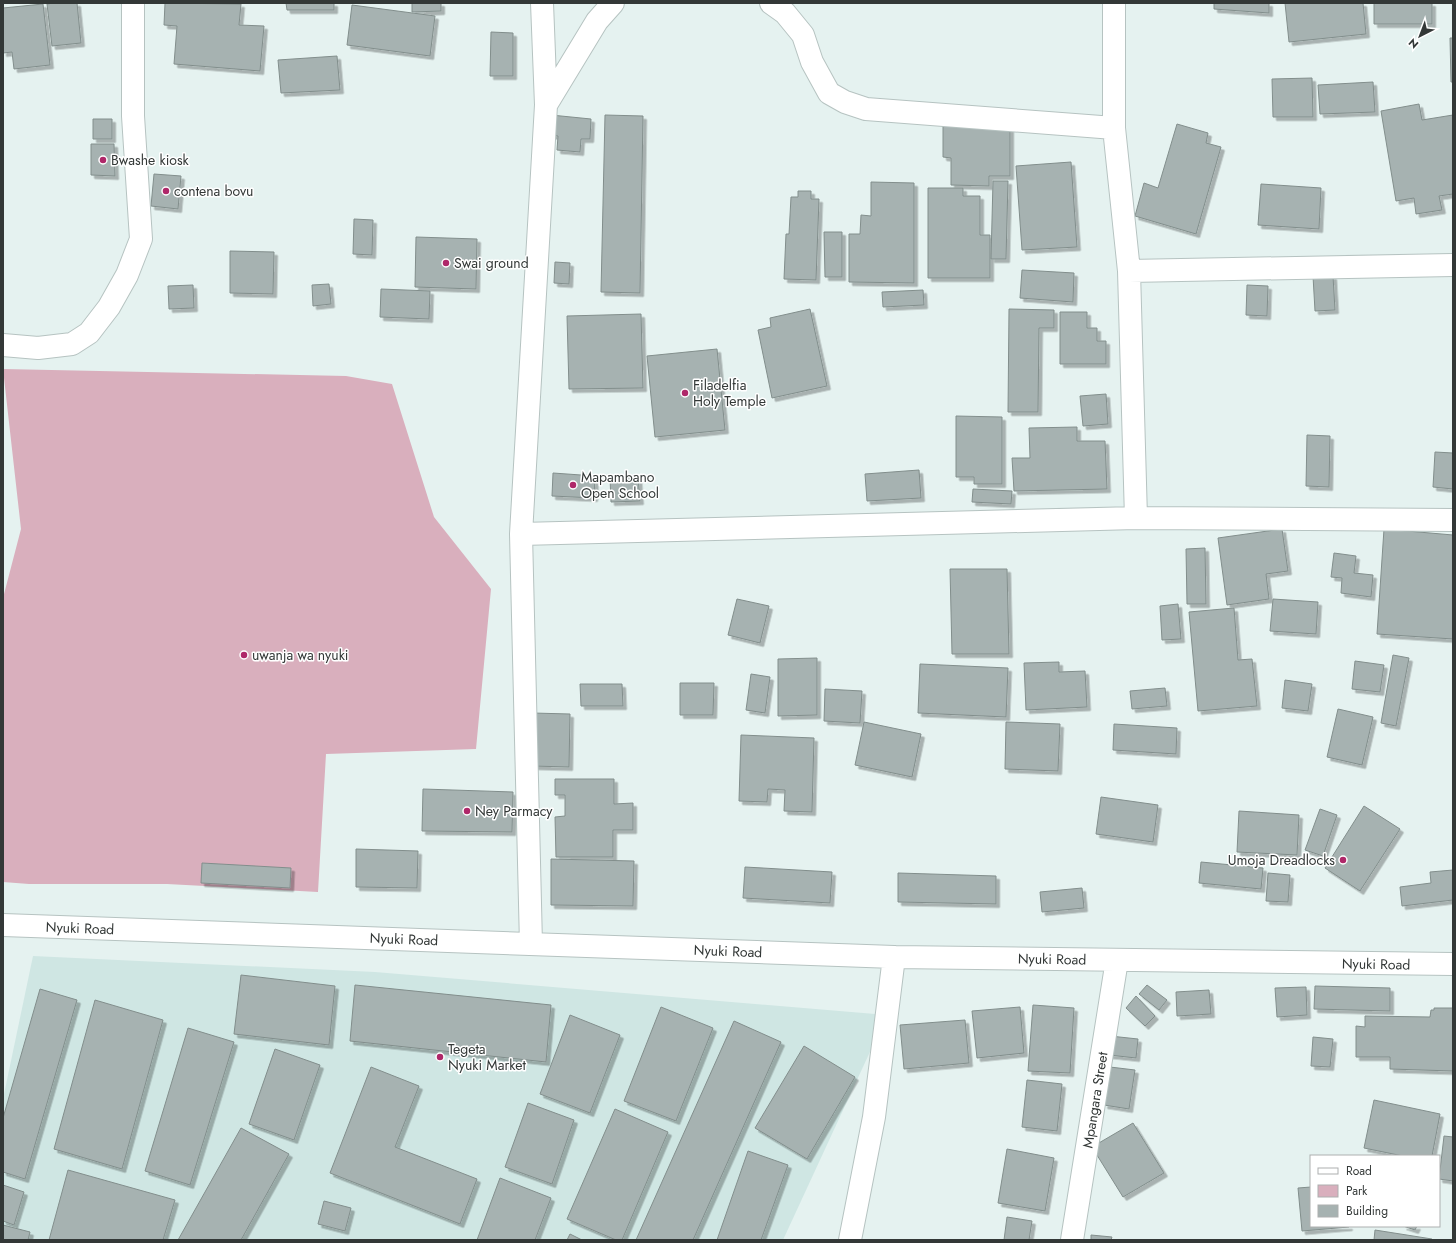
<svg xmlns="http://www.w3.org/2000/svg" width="1456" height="1243" viewBox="0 0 1456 1243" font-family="Jost,sans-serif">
  <defs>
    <filter id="shadow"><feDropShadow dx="3.5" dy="3.5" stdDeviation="0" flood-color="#0004"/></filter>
  </defs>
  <rect width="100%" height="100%" fill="#e5f2f0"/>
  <!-- built -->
  <path fill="#cfe6e3" d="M33,956L375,972L887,1015L783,1240H3V1099Z"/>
  <!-- green -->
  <path fill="#d9afbd" d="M3,369L346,376L392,384L434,517L491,589L476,749L326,754L318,892L167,884H29L3,882V598L21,529Z"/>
  <!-- building -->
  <path fill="#a6b2b1" stroke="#828e8c" filter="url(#shadow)" d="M54,3H77L81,43L52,46L47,4Z
    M165,3L241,4L239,25L264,26L260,71L174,64L177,26L164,25Z
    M286,3H334V10H287Z
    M412,3H441V11L412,12Z
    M1214,3H1269V13L1214,9Z
    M1285,3H1363L1366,34L1289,42Z
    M1374,3H1432V24H1374Z
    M43,4L50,65L14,69L12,52L3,53V8Z
    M352,5L435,16L430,56L347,45Z
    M491,32L513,33V76H490Z
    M1450,38H1453V82H1451Z
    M337,56L340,90L281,93L278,60Z
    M1312,78L1313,117H1273L1272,79Z
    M1373,82L1375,112L1320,114L1318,85Z
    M1419,104L1422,120L1453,115V194L1439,196L1442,210L1416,214L1414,198L1396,201L1381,111Z
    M551,115L591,119L590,139H581L580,152L557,150L558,136L549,135Z
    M605,115L643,116L640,293L601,292Z
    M93,119H112V139H93Z
    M1177,124L1208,133L1206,143L1221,147L1196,234L1135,216L1144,183L1158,188Z
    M943,126L1010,128V176H989V186L951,185V158L943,157Z
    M91,144H114L115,176L91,175Z
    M1071,162L1077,247L1022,250L1016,166Z
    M154,174L181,176L178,209L151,206Z
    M993,181H1008L1006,259H991Z
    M871,182L914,183V283L849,282V234H860L861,215L871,216Z
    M1261,184L1321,188L1319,229L1258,225Z
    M928,188H963V196H980V235H990V278H928Z
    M798,191H811V199H819L816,280L784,279L786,234H789L791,197H798Z
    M354,219L373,220L372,255L353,254Z
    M824,232H842V277H825Z
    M416,237L477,239L476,289L415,287Z
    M230,251L274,252L273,294L230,293Z
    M555,262L570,263L569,284L554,283Z
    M1022,270L1074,273L1073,302L1020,298Z
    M1313,276H1333L1335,310L1315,311Z
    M329,284L331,304L313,306L312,285Z
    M193,285L194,308L169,309L168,286Z
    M1247,285L1268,286L1267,316L1246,315Z
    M381,289L430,291L429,319L380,317Z
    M923,290L924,305L883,307L882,292Z
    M810,309L827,386L772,398L758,330L771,327L770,318Z
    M1009,309L1054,310V328H1039L1038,412H1008Z
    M1060,312H1087V328H1097V341H1106V364H1060Z
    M641,314L643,388L569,389L567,316Z
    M717,349L725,430L655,437L647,356Z
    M1106,394L1108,424L1083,426L1080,396Z
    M956,416L1002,417V484H974V477H956Z
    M1077,427V441H1105L1107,489L1014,491L1012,458H1030L1029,428Z
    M1307,435L1330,436L1329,487L1306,486Z
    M1435,452L1453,453V489L1433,487Z
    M919,470L921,498L867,501L865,474Z
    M553,473L595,476L594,498L552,496Z
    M638,476L640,501L611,502L610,478Z
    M973,489L1012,491L1011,504L972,502Z
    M1282,529L1288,571L1266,574L1269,599L1227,605L1218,538Z
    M1384,529L1453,535V639L1377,634Z
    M1205,548L1206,604H1187L1186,549Z
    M1334,553L1356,556L1354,573L1373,575L1371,597L1341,593L1342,578L1331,577Z
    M950,569H1007L1009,654H952Z
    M737,599L769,606L760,643L728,635Z
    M1273,599L1318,602L1316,634L1270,631Z
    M1178,604L1181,639L1162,640L1160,606Z
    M1234,608L1238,660L1252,659L1257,706L1198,711L1189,612Z
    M1393,655L1409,658L1396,726L1381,723Z
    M817,658V715L778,716V659Z
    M1355,661L1384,665L1380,692L1352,689Z
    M1059,662V672L1085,671L1087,707L1026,710L1024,663Z
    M920,664L1008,668L1006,717L918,713Z
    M751,674L770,677L765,713L746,710Z
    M1285,680L1312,684L1308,711L1282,708Z
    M680,683H714L713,715H680Z
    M580,684H622L623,706H581Z
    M1165,688L1167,706L1132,709L1130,691Z
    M825,689L862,691L860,723L824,721Z
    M1338,709L1373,717L1362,765L1327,757Z
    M533,713L570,714L569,767L532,766Z
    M864,722L921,734L912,777L855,765Z
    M1006,722L1060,724L1058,771L1005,769Z
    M1114,724L1177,728L1176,754L1113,750Z
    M741,735L814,738L812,812L784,811L785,790L768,789L767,802L739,801Z
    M555,779H614V804L633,803V830H613V857H556L555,817L565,816V795H555Z
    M423,789L513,792L512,832L422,831Z
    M1101,797L1158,805L1153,842L1096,834Z
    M1364,806L1400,829L1360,891L1325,868Z
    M1320,809L1337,815L1323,856L1305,850Z
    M1239,811L1299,815L1297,855L1237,852Z
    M356,849L418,851L417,888L356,887Z
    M551,859L634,861L633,906L551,905Z
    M1201,862L1263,868L1261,889L1199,883Z
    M202,863L291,868L290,888L201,883Z
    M745,867L832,872L830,903L743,898Z
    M1453,870V900L1402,906L1400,887L1431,883L1430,872Z
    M898,873L996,876V904L898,902Z
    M1268,873L1290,875L1288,902L1266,901Z
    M1082,888L1084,908L1042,912L1040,892Z
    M241,975L335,986L329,1045L234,1034Z
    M355,985L551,1005L546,1062L350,1041Z
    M1147,985L1167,1000L1159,1010L1139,994Z
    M1315,986L1390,988V1011L1314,1009Z
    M1306,987L1307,1015L1277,1017L1275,988Z
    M40,989L77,1000L25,1179L3,1172V1118Z
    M1209,990L1211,1014L1177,1016L1176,992Z
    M1136,996L1155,1016L1145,1026L1126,1008Z
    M95,1000L163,1020L122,1169L54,1149Z
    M1033,1005L1074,1008L1070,1073L1028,1071Z
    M661,1007L713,1028L676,1121L624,1101Z
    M1020,1007L1024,1053L977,1058L972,1011Z
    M1434,1008H1453V1071L1390,1069V1057H1356V1026L1365,1027V1016L1430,1017L1431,1010H1434Z
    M570,1015L620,1035L590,1113L540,1094Z
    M965,1020L969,1063L904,1069L900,1025Z
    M734,1021L781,1042L693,1240H636Z
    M188,1028L234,1042L190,1185L145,1171Z
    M1110,1036L1138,1039L1136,1058L1109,1055Z
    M1313,1037L1333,1039L1330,1067L1311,1066Z
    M804,1046L855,1077L807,1159L755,1128Z
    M275,1049L320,1065L294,1140L249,1124Z
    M371,1067L419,1086L395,1147L477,1179L460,1224L330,1173Z
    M1110,1067L1135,1070L1129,1109L1104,1105Z
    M1027,1080L1062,1084L1057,1131L1022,1127Z
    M1374,1100L1440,1114L1432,1156H1403L1364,1148Z
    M528,1103L574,1120L552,1184L505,1167Z
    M615,1109L668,1132L622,1240H616L567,1219Z
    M1133,1123L1164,1173L1123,1197L1092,1147Z
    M241,1128L289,1154L241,1240H178Z
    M1444,1136L1453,1137V1181L1439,1179Z
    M1007,1149L1054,1158L1045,1211L998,1203Z
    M748,1151L788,1165L761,1240H717Z
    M68,1170L175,1200L163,1240H49Z
    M500,1178L551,1198L535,1240H477Z
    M3,1185L24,1192L14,1225L3,1221Z
    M1311,1187V1226H1349V1227L1302,1231L1298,1188Z
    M324,1201L351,1208L345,1231L318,1224Z
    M1007,1217L1032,1221L1029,1240H1004Z
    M3,1225L30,1232L28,1240H3Z
    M1403,1226H1417L1415,1230Z
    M1375,1230L1432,1239V1240H1374Z
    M570,1234L582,1240H567Z
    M1091,1235L1112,1237L1111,1240H1091Z"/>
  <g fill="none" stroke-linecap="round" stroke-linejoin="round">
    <defs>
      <path id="minor" d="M771,3L785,13L803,35L812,62L829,93L845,102L866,109L1114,128
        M1114,3V128L1129,271L1136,518
        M546,105L597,21L613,3
        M1129,271L1453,265
        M3,345L38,348L72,344L89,333L109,307L127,275L141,239L133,116V3
        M521,534L1136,518L1453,520
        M3,925L894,957L1453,964
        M531,944L521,534L546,105L542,3
        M850,1240L874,1117L894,957
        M1072,1240L1117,960"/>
    </defs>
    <!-- minor casing -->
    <use href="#minor" stroke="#b6c3c1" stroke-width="24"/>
    <!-- minor -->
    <use href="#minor" stroke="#fff" stroke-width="22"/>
  </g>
  <!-- markers -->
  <g fill="#af2769" stroke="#fff" stroke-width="1.5">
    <circle cx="103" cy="160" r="4"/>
    <circle cx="166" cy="191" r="4"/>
    <circle cx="446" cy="263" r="4"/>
    <circle cx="685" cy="393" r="4"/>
    <circle cx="573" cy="485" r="4"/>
    <circle cx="244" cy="655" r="4"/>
    <circle cx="467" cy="811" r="4"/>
    <circle cx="1343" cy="860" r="4"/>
    <circle cx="440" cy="1057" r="4"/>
  </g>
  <g text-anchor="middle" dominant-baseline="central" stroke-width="3" stroke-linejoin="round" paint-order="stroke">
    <!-- poi labels -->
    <g font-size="14" fill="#333837" stroke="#fff" text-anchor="start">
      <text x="111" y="160">Bwashe kiosk</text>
      <text x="174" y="191">contena bovu</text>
      <text x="454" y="263">Swai ground</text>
      <text x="693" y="385">Filadelfia<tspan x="693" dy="16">Holy Temple</tspan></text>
      <text x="581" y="477">Mapambano<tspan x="581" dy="16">Open School</tspan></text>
      <text x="252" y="655">uwanja wa nyuki</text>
      <text x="475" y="811">Ney Parmacy</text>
      <text x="1335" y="860" text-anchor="end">Umoja Dreadlocks</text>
      <text x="448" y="1049">Tegeta<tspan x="448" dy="16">Nyuki Market</tspan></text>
    </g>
    <!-- street labels -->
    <g font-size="14" fill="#333837" stroke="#fff">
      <text transform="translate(80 928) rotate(2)">Nyuki Road</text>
      <text transform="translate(404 939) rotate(2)">Nyuki Road</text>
      <text transform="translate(728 951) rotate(2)">Nyuki Road</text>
      <text transform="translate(1052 959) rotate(1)">Nyuki Road</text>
      <text transform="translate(1376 964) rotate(1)">Nyuki Road</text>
      <text transform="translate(1095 1100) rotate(-81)">Mpangara Street</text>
    </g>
  </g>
  <!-- border -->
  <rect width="1456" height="1243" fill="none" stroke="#333837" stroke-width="8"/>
  <!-- legend -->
  <rect x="1310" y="1155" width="130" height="72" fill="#ffffff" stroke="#adafaf"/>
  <rect x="1318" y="1168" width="20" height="6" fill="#ffffff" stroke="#adafaf"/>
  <text x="1346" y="1175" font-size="12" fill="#333837">Road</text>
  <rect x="1318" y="1185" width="20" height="12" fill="#d9afbd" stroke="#adafaf"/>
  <text x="1346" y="1195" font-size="12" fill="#333837">Park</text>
  <rect x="1318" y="1205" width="20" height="12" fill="#a6b2b1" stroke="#adafaf"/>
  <text x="1346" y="1215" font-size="12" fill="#333837">Building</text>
  <!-- north arrow -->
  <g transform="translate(1420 36) rotate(222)" stroke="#ffffff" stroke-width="3" paint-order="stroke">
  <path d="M0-3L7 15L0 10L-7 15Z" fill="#333837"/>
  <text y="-6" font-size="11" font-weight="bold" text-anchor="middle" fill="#333837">N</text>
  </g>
</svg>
